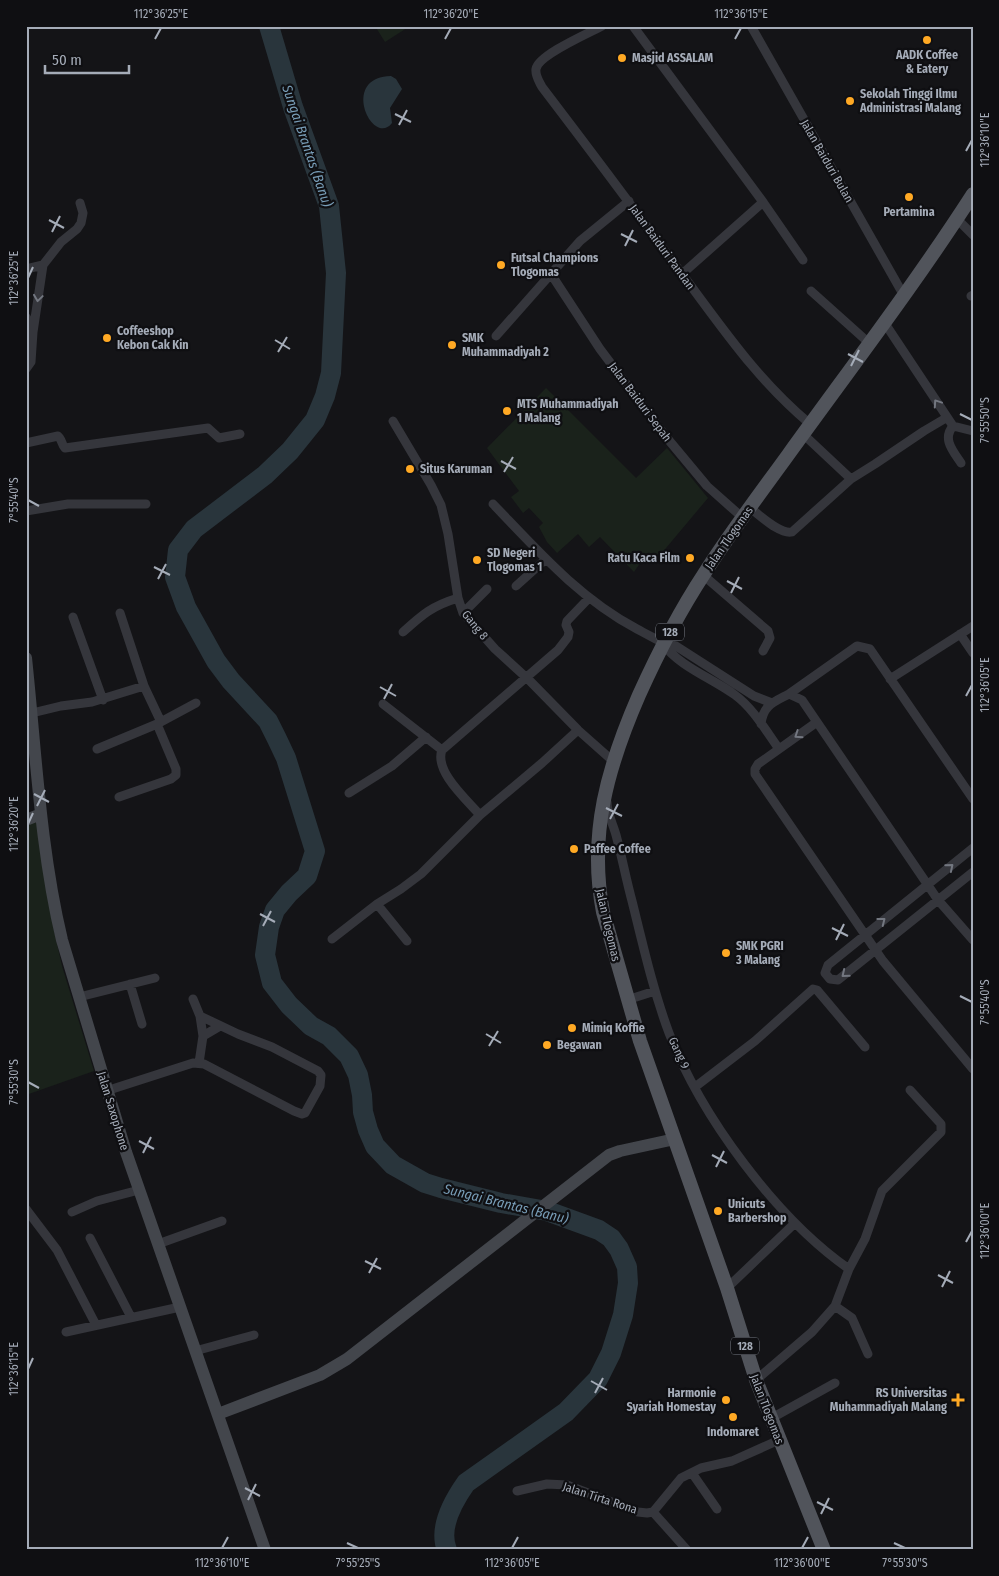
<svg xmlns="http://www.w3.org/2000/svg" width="999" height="1576" viewBox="0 0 999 1576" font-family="'Fira Sans Condensed',sans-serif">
  <rect width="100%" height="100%" fill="#141417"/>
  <!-- green -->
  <path fill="#1a221b" d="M375,26H410L385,42Z
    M546,388L636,478L667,448L708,498L656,560L647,553L634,572L600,537L589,547L578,534L557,553L547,542L539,527L543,523L529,508L523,513L511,497L519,491L487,448Z
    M33,822L38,823L53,926L62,966L94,1071L26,1095V825Z"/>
  <!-- water -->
  <path fill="#29353c" d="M391,76L396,79L402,89L390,108L392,123C373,148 339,77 391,76Z"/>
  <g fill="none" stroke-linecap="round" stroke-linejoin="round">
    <!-- stream -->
    <path stroke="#29353c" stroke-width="3" d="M26,1549L27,1550"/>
    <!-- river -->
    <path stroke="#29353c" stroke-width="20" d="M269,26L293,107L329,206L336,273L331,373L325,396L315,420L290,451L265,475L194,529L178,550L175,577L186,607L216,661L231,681L268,721L277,739L286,758L315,851L307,876L289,893L275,910L269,927L265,955L272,983L289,1005L311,1026L329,1036L349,1056L358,1075L362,1095L363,1112L368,1130L375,1146L393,1165L425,1183L441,1188L501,1203L547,1211L599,1230L611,1238L619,1249L627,1267L628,1283L623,1315L611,1353L598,1379L566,1412L466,1483C454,1500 438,1528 447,1550"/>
    <!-- street -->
    <path stroke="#35363c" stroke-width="9" d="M602,26C589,33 538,55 536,69C535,76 539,81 542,87C587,146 632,206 676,266C720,324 754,377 810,424
      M633,26L763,202L803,260
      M751,26L903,294
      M957,219L973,235
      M26,269L43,265
      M551,274L600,349L667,438L707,486L743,518
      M682,274L763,202
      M811,291L869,343
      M971,296L973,295
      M26,317L33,332
      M884,322L953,426L973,431
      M496,336L580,241L629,201
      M26,369L31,362L33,332L43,265L61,242L77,229L81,223L83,213L80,203
      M393,421L431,485L441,505L448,534L458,598L463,613L495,649L529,680L578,730L613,761
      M953,426C942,439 953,451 961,463
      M803,434L851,479
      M26,443L58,436C62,439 61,444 65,448L208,428L219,438L240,434
      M493,504C539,552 579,598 637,629C650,636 661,643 676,646L754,696L772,703
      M750,508C760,515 780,535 792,532L851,479L875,464L924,431L946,418
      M26,511L68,504H146
      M703,575L768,631L770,638L763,651
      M516,586L546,559
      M120,613L144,686L161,722
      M463,613L487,589
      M73,617L103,700
      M403,632C423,614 432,606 458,598
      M960,634L973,653
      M663,644C680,667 712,678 735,695C753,708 766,731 779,749
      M890,679L973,626
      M789,694L857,646L870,649L973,799
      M383,704L442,750L558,650L568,637L569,632L566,625L567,621L589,598
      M32,713L61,706L92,702L144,686
      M817,722L758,764L755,769V774L883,961L973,1069
      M761,724C763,705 774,702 789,694L802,700L938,900L973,940
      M97,749L157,724L196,703
      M442,750C434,771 466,799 480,815
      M349,793L392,766L426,737
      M119,797L171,779L176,775V769L157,724
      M607,802C607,813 613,824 616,835C622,857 626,879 632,901C643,945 653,990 669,1033C701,1116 776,1218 849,1269
      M973,848L828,965L825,973L830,979L838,980L973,872
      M377,904L407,941
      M332,939L377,904L401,889L421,874L480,815L542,763L578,730
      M130,984L142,1024
      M79,997L155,978
      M627,1000L655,991
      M200,1016L203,1036
      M199,1063L203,1036L220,1026
      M695,1087L755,1041L813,989L817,990L865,1047
      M106,1091L193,1063L204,1064L294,1111L302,1114L305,1113L320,1086L321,1075L318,1071L272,1047L238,1034L200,1016L193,999
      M26,1209L57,1250L96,1325
      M72,1212L97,1201L139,1190
      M90,1238L131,1317
      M158,1244L222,1221
      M727,1288L795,1223
      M835,1306L852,1318L868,1354
      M66,1332L180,1307
      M195,1351L254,1335
      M756,1380L812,1332L835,1306L849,1269L865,1239L882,1191L941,1132V1124L910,1090
      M770,1419L835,1383
      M692,1473L717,1509
      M517,1491L547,1484L567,1485L638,1512L647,1513L653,1512L681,1478L701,1468L732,1461L779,1440
      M653,1512L687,1550"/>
    <!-- secondary -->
    <path stroke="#43464c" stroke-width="12" d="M26,658C36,752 40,848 62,940L126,1152L265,1550
      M26,820L41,814
      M218,1414L320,1375L347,1359L609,1155L620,1151L675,1139"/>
    <!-- primary -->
    <path stroke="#51545b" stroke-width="14" d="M824,1550L756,1380L727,1288L640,1041L603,912C588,834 608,766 639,695C658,653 679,612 704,574C730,533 759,495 788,455C850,369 915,284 973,194"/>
  </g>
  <!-- one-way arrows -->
  <defs><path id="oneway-chevron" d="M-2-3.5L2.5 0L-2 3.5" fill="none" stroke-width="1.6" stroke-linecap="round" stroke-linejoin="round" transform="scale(1.25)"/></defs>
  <g stroke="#737780">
    <use href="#oneway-chevron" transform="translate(38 298) rotate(98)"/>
    <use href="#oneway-chevron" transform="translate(937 403) rotate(-124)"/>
    <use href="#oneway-chevron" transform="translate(798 735) rotate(146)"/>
    <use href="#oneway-chevron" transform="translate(950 867) rotate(-40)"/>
    <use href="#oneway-chevron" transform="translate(882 921) rotate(-38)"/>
    <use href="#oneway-chevron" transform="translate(845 974) rotate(141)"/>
  </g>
  <!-- ticks -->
  <path fill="none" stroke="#a5acb8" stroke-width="2" d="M155,39L161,28M445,39L451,28M735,39L741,28M395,114L411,122M399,125L407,110M966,151L972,140M49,220L64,228M52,232L60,216M621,234L637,242M625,246L633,230M28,278L33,267M275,340L290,349M278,352L287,337M848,354L863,362M851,366L859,350M960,414L972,420M501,461L516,469M504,472L513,457M28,500L39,506M154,567L170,575M158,579L166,564M727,581L742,589M731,593L739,577M380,687L396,696M966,696L972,685M384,699L392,684M34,794L49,802M37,806L45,790M606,808L622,816M610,819L618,804M28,824L33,813M260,914L275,922M263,926L271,911M832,928L848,936M836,940L844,924M960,996L972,1002M486,1034L501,1043M489,1046L498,1031M28,1082L39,1088M139,1141L154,1149M143,1153L151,1137M712,1155L727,1163M716,1167L724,1151M966,1242L972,1231M365,1261L381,1269M369,1273L377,1258M938,1275L953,1283M942,1287L950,1271M28,1369L33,1358M591,1381L607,1390M595,1393L603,1378M245,1488L260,1496M248,1500L256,1484M817,1502L833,1510M821,1514L829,1498M347,1543L358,1548M894,1543L905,1548M222,1548L228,1537M512,1548L518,1537M802,1548L808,1537"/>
  <!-- markers -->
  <g fill="#ffa924" stroke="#0f0f12" stroke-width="2">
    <circle cx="927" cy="40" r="5"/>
    <circle cx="622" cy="58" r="5"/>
    <circle cx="850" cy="101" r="5"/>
    <circle cx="909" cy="197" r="5"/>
    <circle cx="501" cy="265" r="5"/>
    <circle cx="107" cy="338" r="5"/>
    <circle cx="452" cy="345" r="5"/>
    <circle cx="507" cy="411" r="5"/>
    <circle cx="410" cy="469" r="5"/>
    <circle cx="690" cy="558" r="5"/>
    <circle cx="477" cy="560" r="5"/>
    <circle cx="574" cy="849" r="5"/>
    <circle cx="726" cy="953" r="5"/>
    <circle cx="572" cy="1028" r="5"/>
    <circle cx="547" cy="1045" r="5"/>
    <circle cx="718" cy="1211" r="5"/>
    <circle cx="726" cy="1400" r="5"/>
    <path d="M955.5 1392.5h5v5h5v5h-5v5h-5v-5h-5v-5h5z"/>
    <circle cx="733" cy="1417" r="5"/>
  </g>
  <g text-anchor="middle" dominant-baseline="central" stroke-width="4.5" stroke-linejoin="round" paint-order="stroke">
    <!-- shield labels -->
    <g fill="#0f0f12" stroke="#787d86" stroke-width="1">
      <rect x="656" y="623.5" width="28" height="17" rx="4"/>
      <rect x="731" y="1337.5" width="28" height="17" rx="4"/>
    </g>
    <g font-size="11" font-weight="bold" fill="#a5acb8">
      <text x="670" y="632">128</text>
      <text x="745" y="1346">128</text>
    </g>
    <!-- poi labels -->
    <g font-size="12" font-weight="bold" fill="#a5acb8" stroke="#0f0f12" text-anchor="start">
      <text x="927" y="55" text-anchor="middle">AADK Coffee<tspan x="927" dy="14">&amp; Eatery</tspan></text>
      <text x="632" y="58">Masjid ASSALAM</text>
      <text x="860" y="94">Sekolah Tinggi Ilmu<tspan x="860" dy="14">Administrasi Malang</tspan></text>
      <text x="909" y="212" text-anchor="middle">Pertamina</text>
      <text x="511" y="258">Futsal Champions<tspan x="511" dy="14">Tlogomas</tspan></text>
      <text x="117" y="331">Coffeeshop<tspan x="117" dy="14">Kebon Cak Kin</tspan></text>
      <text x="462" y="338">SMK<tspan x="462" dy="14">Muhammadiyah 2</tspan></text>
      <text x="517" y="404">MTS Muhammadiyah<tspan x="517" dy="14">1 Malang</tspan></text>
      <text x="420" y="469">Situs Karuman</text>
      <text x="487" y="553">SD Negeri<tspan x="487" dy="14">Tlogomas 1</tspan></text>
      <text x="680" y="558" text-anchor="end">Ratu Kaca Film</text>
      <text x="584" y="849">Paffee Coffee</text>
      <text x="736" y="946">SMK PGRI<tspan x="736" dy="14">3 Malang</tspan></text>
      <text x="582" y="1028">Mimiq Koffie</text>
      <text x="557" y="1045">Begawan</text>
      <text x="728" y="1204">Unicuts<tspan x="728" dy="14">Barbershop</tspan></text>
      <text x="716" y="1393" text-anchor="end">Harmonie<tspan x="716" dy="14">Syariah Homestay</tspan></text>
      <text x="947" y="1393" text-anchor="end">RS Universitas<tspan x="947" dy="14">Muhammadiyah Malang</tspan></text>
      <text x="733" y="1432" text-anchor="middle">Indomaret</text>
    </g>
    <!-- street labels -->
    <g font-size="12" fill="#a5acb8" stroke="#0f0f12">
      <text transform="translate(827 161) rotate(60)">Jalan Baiduri Bulan</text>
      <text transform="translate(662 247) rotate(54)">Jalan Baiduri Pandan</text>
      <text transform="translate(640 402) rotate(53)">Jalan Baiduri Sepah</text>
      <text transform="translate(729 538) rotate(-55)">Jalan Tlogomas</text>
      <text transform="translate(475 625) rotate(51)">Gang 8</text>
      <text transform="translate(608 925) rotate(77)">Jalan Tlogomas</text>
      <text transform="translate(679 1053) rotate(65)">Gang 9</text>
      <text transform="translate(113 1111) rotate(73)">Jalan Saxophone</text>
      <text transform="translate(767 1409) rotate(69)">Jalan Tlogomas</text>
      <text transform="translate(600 1498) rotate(18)">Jalan Tirta Rona</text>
    </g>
    <!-- water labels -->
    <g font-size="14" font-style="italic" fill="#789db7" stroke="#0f0f12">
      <text transform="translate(307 146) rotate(71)">Sungai Brantas (Banu)</text>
      <text transform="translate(506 1204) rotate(14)">Sungai Brantas (Banu)</text>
    </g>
  </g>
  <!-- border -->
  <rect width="999" height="1576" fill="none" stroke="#0f0f12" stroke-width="55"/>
  <!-- scale -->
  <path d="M45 65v8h84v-8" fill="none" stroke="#a5acb8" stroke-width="2.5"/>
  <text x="52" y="65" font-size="15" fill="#a5acb8" stroke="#0f0f12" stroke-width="4" paint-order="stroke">50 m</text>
  <rect x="28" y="28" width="944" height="1520" fill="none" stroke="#a5acb8" stroke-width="2"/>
  <g font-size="12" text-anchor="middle" fill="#a5acb8">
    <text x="161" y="18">112°36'25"E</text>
    <text x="451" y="18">112°36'20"E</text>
    <text x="741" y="18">112°36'15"E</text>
    <text transform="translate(985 140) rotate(-90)" y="4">112°36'10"E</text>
    <text transform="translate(14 278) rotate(-90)" y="4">112°36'25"E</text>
    <text transform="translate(985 420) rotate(-90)" y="4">7°55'50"S</text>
    <text transform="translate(14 500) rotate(-90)" y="4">7°55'40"S</text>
    <text transform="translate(985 685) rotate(-90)" y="4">112°36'05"E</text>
    <text transform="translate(14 824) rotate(-90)" y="4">112°36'20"E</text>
    <text transform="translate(985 1002) rotate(-90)" y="4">7°55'40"S</text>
    <text transform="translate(14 1082) rotate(-90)" y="4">7°55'30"S</text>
    <text transform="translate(985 1231) rotate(-90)" y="4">112°36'00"E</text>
    <text transform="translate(14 1369) rotate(-90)" y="4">112°36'15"E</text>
    <text x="222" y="1567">112°36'10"E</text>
    <text x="358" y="1567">7°55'25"S</text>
    <text x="512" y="1567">112°36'05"E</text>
    <text x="802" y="1567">112°36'00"E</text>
    <text x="905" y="1567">7°55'30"S</text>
  </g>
</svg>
